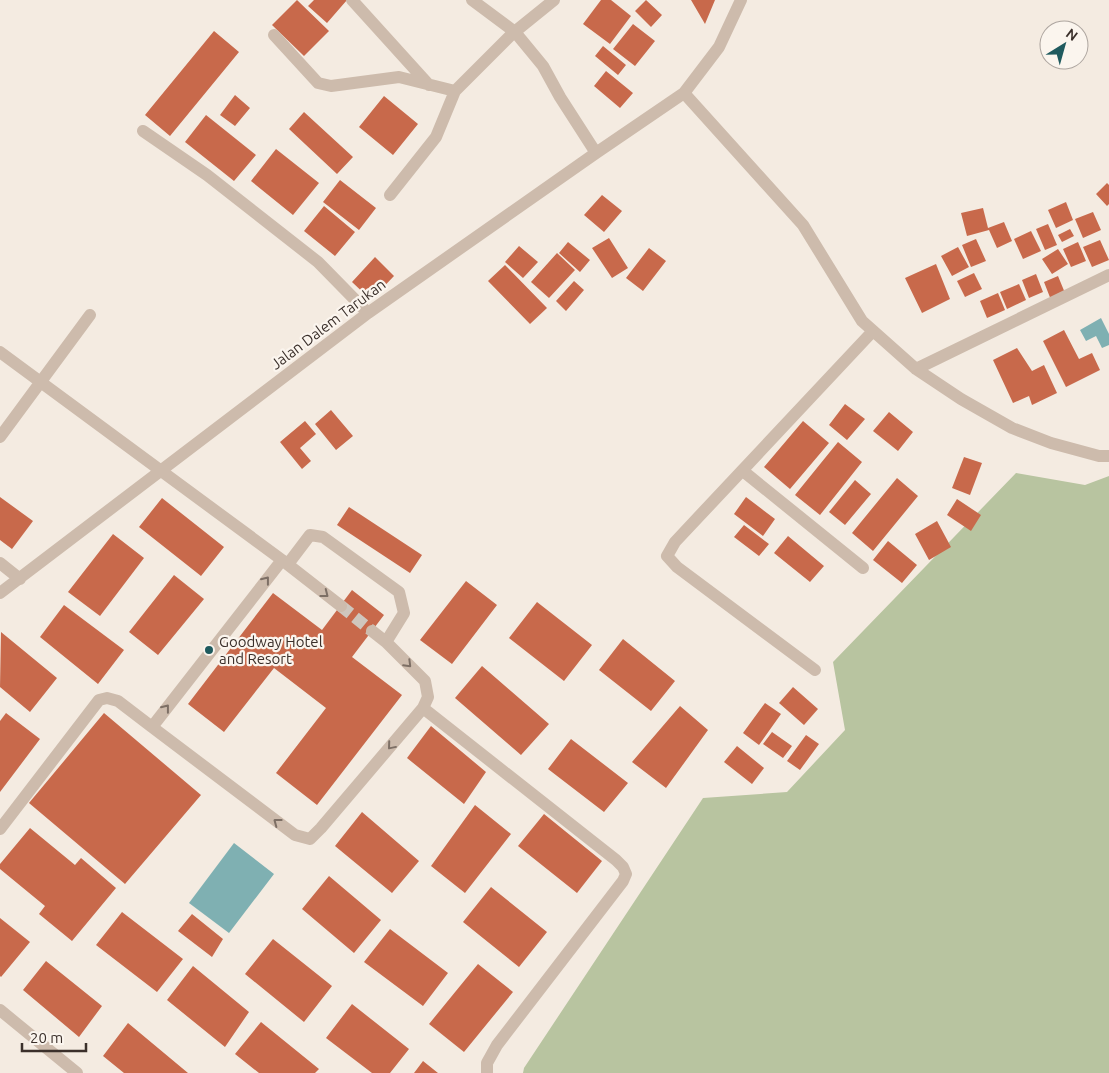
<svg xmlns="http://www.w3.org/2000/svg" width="1109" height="1073" viewBox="0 0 1109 1073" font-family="Ubuntu,sans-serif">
  <rect width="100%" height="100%" fill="#f4ebe1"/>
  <!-- green -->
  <path fill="#b8c4a0" d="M1016,473L1085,485L1109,476V1073H523L524,1068L703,798L787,792L845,730L833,662Z"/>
  <!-- water -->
  <path fill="#7fb0b2" d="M1101,318L1109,334V345L1102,348L1096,336L1086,341L1080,330Z
    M234,843L274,874L229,933L189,903Z"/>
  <!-- building -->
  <path fill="#c8694b" d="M297,0L329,31L304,56L272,25Z
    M314,0H347L327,23L308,6Z
    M601,0H611L631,16L610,44L583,24Z
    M646,0L662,15L651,27L635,11Z
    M691,0H715L705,24Z
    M633,24L655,41L635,66L613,49Z
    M214,31L239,52L170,136L145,115Z
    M603,46L626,65L618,75L595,56Z
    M606,71L633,93L620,108L594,86Z
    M235,95L250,108L235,126L220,115Z
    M384,96L418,124L393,155L359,127Z
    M304,112L353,157L337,174L289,129Z
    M206,115L256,155L234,181L185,142Z
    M276,149L319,183L293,215L251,181Z
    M340,180L376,208L359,230L323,202Z
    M1107,183L1109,185V204L1107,206L1096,194Z
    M602,195L622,211L604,232L584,215Z
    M1066,202L1073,220L1056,228L1048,210Z
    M324,206L355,232L335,256L304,231Z
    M983,208L988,228L1004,222L1012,241L997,248L989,230L967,236L961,213Z
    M1093,212L1101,230L1083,238L1075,219Z
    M1048,224L1057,245L1045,250L1036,229Z
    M1070,229L1074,236L1062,242L1058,235Z
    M1031,231L1041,251L1023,259L1014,239Z
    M609,238L628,268L612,278L592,248Z
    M976,239L986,261L971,267L962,245Z
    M1100,240L1109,260L1092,267L1083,247Z
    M568,242L590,260L580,272L559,253Z
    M1078,242L1086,261L1071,267L1063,249Z
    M519,246L538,262L523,278L505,262Z
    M958,247L969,267L952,276L941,256Z
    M649,248L666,261L643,291L626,278Z
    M1058,249L1068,264L1052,274L1042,259Z
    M557,253L575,270L549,298L531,282Z
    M375,257L394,276L371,300L352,282Z
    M936,264L950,299L922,313L905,278Z
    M505,265L547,308L530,324L488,281Z
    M974,273L982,289L965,297L957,281Z
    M1036,274L1043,292L1029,298L1022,280Z
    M1058,276L1065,293L1051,300L1044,282Z
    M574,281L584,290L566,311L556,301Z
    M1019,284L1026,300L1007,309L1000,292Z
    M998,293L1005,310L987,318L980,301Z
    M1064,330L1079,359L1092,353L1100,370L1066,387L1043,341Z
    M1017,348L1032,371L1044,365L1057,393L1032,405L1029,396L1013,403L993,360Z
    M845,404L865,419L847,440L829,425Z
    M331,410L353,436L336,450L315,424Z
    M889,412L913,432L898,451L873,431Z
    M305,421L316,434L300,448L311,461L302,469L280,442Z
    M803,421L829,443L790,489L764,467Z
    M838,442L862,462L820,515L795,495Z
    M964,457L982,463L970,495L952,488Z
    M897,478L918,496L873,551L852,533Z
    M855,480L871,494L845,525L829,512Z
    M0,497L33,521L12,549L0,540Z
    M746,497L775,519L763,536L734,514Z
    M162,498L224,547L201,576L139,527Z
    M957,499L981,515L971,531L947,515Z
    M349,507L422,555L410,573L337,525Z
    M937,521L951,547L929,560L915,534Z
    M744,525L769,544L759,556L734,537Z
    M113,534L144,558L100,616L68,592Z
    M788,536L824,566L810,582L774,553Z
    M888,541L917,565L902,583L873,560Z
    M174,575L204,599L158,655L129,632Z
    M466,581L497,605L452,664L420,640Z
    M352,590L384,615L352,657L402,695L317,805L276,773L326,708L274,668L224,732L188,704L273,593L322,630Z
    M537,602L592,645L564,681L509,638Z
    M64,605L124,650L98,684L40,637Z
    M1,632L57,678L30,712L0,687Z
    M623,639L675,681L651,711L599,670Z
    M482,666L549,724L521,755L455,698Z
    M793,687L818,709L804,725L779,703Z
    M765,703L781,714L759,745L743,733Z
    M680,706L708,730L666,788L632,762Z
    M6,713L40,739L0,792V721Z
    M104,713L201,795L125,884L29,803Z
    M431,726L486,772L464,804L407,758Z
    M772,732L792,746L783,758L763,744Z
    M806,735L819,744L800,770L787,761Z
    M571,739L628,783L604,812L548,769Z
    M737,746L764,768L752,784L724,762Z
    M475,805L511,834L465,893L431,866Z
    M362,812L419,861L392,893L335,846Z
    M544,814L602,861L577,893L518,846Z
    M30,828L75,865L81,858L116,888L72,941L39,914L45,906L0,869V864Z
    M329,876L381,920L354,953L302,909Z
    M491,887L547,932L519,967L463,922Z
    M122,912L183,959L157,992L96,945Z
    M192,914L223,939L212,957L178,931Z
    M0,918L30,942L1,977L0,976Z
    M390,929L448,973L423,1006L364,962Z
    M273,939L332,986L304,1022L245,974Z
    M46,961L102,1006L79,1037L23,990Z
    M478,964L513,992L464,1052L429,1024Z
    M193,966L249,1012L225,1047L167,1000Z
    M352,1004L409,1049L390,1073H372L326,1038Z
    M261,1022L319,1069L315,1073H259L235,1054Z
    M128,1023L188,1073H124L103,1056Z
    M423,1061L438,1073H414Z"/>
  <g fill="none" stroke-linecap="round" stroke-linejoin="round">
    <!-- minor-tunnel -->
    <path stroke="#cfc6bd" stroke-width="12" stroke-dasharray="12 6" stroke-linecap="butt" d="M341,606L372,631"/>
    <!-- minor -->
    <path stroke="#cdbbac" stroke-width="12" d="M352,0L429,85
      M472,0L515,32L543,66L560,97L596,153
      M274,35L318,83L331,86L399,77L455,91L512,34L554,0
      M684,93L803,225L862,321L916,369L961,399L1012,428L1051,443L1099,456H1109
      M143,131L207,175L318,262L368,313
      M390,195L436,137L455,91
      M0,352L282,560L341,606
      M916,369L1109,275
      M0,437L90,315
      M743,471L863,568
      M282,560L152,727L295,835L310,839L321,828L423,708L428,697L425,681L386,642L372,631
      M0,563L20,579
      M288,564L310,535L323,537L399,592L404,613L386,642
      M0,593L368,313L596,153L684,93L719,47L741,0
      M815,670L677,567L667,556L675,542L873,331
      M423,708L616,860L623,867L626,874L623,881L497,1045L487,1063V1073
      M0,829L99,700L107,698L118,701L152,727
      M0,1010L77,1073"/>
  </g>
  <!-- one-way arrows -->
  <defs><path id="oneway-chevron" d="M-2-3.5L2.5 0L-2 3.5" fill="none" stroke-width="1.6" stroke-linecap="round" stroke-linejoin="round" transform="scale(1.25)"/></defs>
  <g stroke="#7d6f65">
    <use href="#oneway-chevron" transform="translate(266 580) rotate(-52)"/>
    <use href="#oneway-chevron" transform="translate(325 594) rotate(38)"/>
    <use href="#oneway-chevron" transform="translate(408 664) rotate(45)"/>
    <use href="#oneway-chevron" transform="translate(166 708) rotate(-52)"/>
    <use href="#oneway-chevron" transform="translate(391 746) rotate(130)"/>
    <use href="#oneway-chevron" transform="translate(277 822) rotate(-143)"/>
  </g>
  <!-- markers -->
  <circle fill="#1f5a5e" stroke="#fbf5ee" stroke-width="2" cx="209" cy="650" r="5"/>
  <g text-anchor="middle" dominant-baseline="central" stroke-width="4.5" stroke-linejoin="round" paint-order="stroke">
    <!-- street labels -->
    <g font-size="15" fill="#3b302b" stroke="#fbf5ee">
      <text transform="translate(328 324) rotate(-37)">Jalan Dalem Tarukan</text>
    </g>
    <!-- poi labels -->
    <g font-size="15" fill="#3b302b" stroke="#fbf5ee" text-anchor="start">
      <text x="219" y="641">Goodway Hotel<tspan x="219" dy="17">and Resort</tspan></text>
    </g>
  </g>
  <!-- north arrow -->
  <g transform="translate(1064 45) rotate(37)"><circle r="24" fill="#fbf5ee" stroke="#aea6a0"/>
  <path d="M0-4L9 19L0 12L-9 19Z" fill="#1f5a5e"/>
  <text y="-8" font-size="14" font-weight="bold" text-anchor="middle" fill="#3b302b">N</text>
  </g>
  <!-- scale -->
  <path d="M22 1043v8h64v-8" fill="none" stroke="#3b302b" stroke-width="2.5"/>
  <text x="30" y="1043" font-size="15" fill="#3b302b" stroke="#fbf5ee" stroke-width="4" paint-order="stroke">20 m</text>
</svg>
